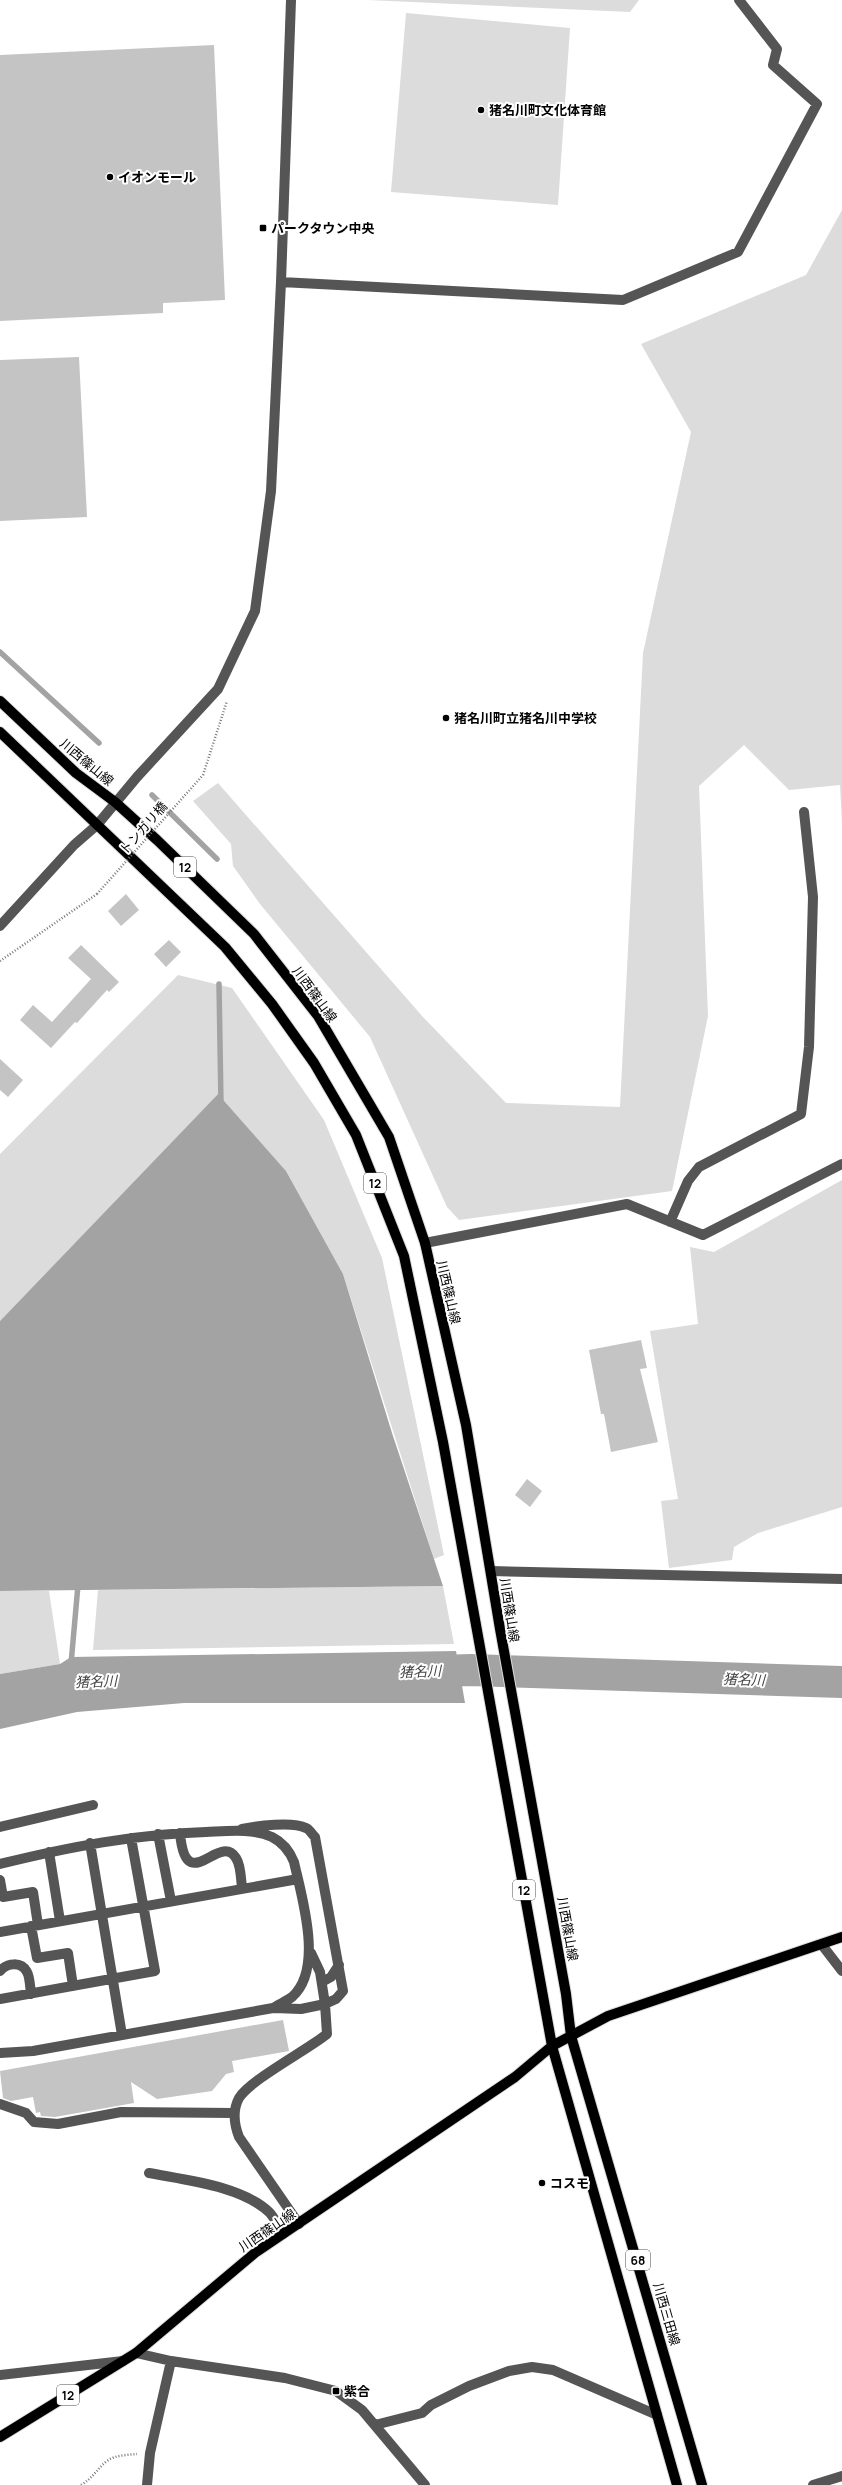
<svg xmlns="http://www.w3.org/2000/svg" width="842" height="2485" viewBox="0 0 842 2485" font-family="Manrope,'Noto Sans JP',sans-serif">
  <rect width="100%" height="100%" fill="#fff"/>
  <!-- green -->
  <path fill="#dcdcdc" d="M368,0H639L630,12Z
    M406,13L570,28L558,205L391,192Z
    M842,210V823L840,785L789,790L744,745L699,786L708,1016L672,1191L459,1220L447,1207L370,1037L260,904L233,866L231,844L193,801L218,783L423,1017L506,1103L620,1107L643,653L691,432L641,344L806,275Z
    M178,975L232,988L324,1120L382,1258L444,1555L434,1559L343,1274L286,1171L218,1094L0,1321V1154Z
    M842,1180V1507L758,1533L734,1547L732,1560L669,1568L661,1501L678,1499L650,1331L698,1324L690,1247L714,1252Z
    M443,1586L454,1644L93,1650L98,1590Z
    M0,1591H49L60,1664L0,1674Z"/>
  <!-- water -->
  <path fill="#a3a3a3" d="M218,1094L286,1171L343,1274L392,1433L443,1586L0,1591V1321Z
    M456,1651L465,1703H184L77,1712L0,1729V1674L60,1664L71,1657Z"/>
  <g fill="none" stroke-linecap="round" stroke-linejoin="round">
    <!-- stream -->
    <path stroke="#a3a3a3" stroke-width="5.5" d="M0,652L99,743
      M152,795L217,859
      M219,984L221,1104
      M71,1664L78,1585"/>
    <!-- river -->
    <path stroke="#a3a3a3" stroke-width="32" d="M415,1672L470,1670L842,1682"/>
  </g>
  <!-- building -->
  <path fill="#c4c4c4" d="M214,45L225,300L163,303V313L0,321V55Z
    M79,357L87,517L0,521V360Z
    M126,894L139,910L121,926L108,911Z
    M169,940L181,952L166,967L154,954Z
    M81,945L119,982L109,992L107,990L77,1023L75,1022L51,1048L20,1020L33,1005L52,1022L91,979L68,958Z
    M0,1059L23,1080L8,1097L0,1090Z
    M641,1340L647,1368L640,1369L658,1442L611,1452L604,1414H601L589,1350Z
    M527,1479L542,1491L530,1507L515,1495Z
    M283,2020L289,2051L232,2061L234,2072L226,2074L212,2091L157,2099L131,2082L134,2103L55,2117L41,2116L40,2112L36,2113L33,2097L11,2101L3,2098L0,2071Z"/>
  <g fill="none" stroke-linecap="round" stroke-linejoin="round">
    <defs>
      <path id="major" d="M0,701L76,773L115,802L157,840L254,934L318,1016L389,1137L425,1243L466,1425L500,1629L566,1994L571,2036L702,2485
        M0,732L225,947L272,1004L314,1063L356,1135L404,1256L443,1442L552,2046L677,2485
        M0,2437L136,2353L256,2252L515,2077L552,2046L608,2016L842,1937"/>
    </defs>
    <!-- major casing -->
    <use href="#major" stroke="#dbdbdb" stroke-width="12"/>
    <!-- path -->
    <path stroke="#777" stroke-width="2.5" stroke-dasharray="1 2" stroke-linecap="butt" d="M203,775L227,701
      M0,961L97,894
      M81,2485C93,2478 97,2469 107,2461C115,2455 127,2455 137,2454"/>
    <!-- minor -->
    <path stroke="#555" stroke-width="10" d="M281,282L623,300L738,252L817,104L773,65L777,49L739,0
      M0,926L74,845L97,825L137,777L218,689L255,611L271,491L281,282L291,0
      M670,1222L688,1181L699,1167L801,1114L809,1047L813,897L804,812
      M425,1243L627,1204L703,1235L842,1164
      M491,1571L842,1579
      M0,1827L93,1805
      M242,1829C257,1826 292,1821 306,1828C309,1829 312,1834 315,1837L343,1991L336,1999L325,2004L327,2034C307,2050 250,2080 239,2098C232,2111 234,2124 239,2137L299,2224
      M180,1833C186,1899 219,1831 236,1858C241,1865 241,1880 242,1888
      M158,1834L171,1901
      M90,1843L122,2035
      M49,1852L60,1921
      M0,1864C69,1847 136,1834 206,1832C228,1831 252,1828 272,1837C282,1842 290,1852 294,1862C302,1898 324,1969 292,1997C287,2001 279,2004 273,2008L33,2051L0,2053
      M0,1880L3,1897L33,1892L38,1925
      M31,1926L37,1958L68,1953L73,1986
      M0,1932L298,1879
      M822,1945L842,1971
      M0,1971C7,1963 21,1961 27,1972C30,1977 30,1987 31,1994
      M322,1982L331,1977L339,1965
      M0,1999L155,1971L131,1838
      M274,2008L301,2009L325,2004L320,1972L311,1953
      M0,2104L26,2113L34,2122L58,2124L121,2112L234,2113
      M149,2173C185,2180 243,2186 270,2213C275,2219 279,2227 283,2234
      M136,2353L171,2361L285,2378L336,2391L362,2410L425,2485
      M0,2375L123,2361
      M375,2425L422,2413L431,2405L469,2386L509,2371L532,2367L553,2370L657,2415
      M147,2485L150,2453L171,2361
      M813,2485L842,2476"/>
    <!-- major -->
    <use href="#major" stroke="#000" stroke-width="10"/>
    <!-- path-bridge -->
    <path stroke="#777" stroke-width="2.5" stroke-dasharray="1 2" stroke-linecap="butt" d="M97,894L203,775"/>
  </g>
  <!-- markers -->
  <g fill="#000" stroke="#fff" stroke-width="1.5">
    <circle cx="481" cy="110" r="4"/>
    <circle cx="110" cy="177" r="4"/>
    <rect x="259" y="224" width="8" height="8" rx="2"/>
    <circle cx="446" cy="718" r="4"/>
    <circle cx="542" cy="2183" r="4"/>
    <rect x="332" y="2387" width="8" height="8" rx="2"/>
  </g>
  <g text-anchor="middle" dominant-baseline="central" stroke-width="4" stroke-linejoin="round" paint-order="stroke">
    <!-- shield labels -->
    <g fill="#fff" stroke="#4c4c4c" stroke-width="1">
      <rect x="174" y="857" width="22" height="20" rx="3"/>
      <rect x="364" y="1173" width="22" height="20" rx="3"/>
      <rect x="513" y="1880" width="22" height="20" rx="3"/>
      <rect x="626" y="2250" width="24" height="20" rx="3"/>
      <rect x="57" y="2385" width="22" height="20" rx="3"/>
    </g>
    <g font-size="12" font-weight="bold" fill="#000">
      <text x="185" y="867">12</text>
      <text x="375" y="1183">12</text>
      <text x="524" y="1890">12</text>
      <text x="638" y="2260">68</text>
      <text x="68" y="2395">12</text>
    </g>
    <!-- poi labels -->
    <g font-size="13" font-weight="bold" fill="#000" stroke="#fff" text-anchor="start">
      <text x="489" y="110">猪名川町文化体育館</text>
      <text x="118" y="177">イオンモール</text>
      <text x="271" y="228">パークタウン中央</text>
      <text x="454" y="718">猪名川町立猪名川中学校</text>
      <text x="550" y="2183">コスモ</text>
      <text x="344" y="2391">紫合</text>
    </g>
    <!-- street labels -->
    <g font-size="13" fill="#000" stroke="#fff">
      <text transform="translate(87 762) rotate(40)">川西篠山線</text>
      <text transform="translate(143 828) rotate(-49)">トンガリ橋</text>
      <text transform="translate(315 994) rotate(54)">川西篠山線</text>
      <text transform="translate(449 1292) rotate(77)">川西篠山線</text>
      <text transform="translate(510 1610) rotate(81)">川西篠山線</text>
      <text transform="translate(568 1929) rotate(80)">川西篠山線</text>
      <text transform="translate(267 2230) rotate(-34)">川西篠山線</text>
      <text transform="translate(667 2314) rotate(74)">川西三田線</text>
    </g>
    <!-- water labels -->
    <g font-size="14" font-style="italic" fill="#444" stroke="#fff">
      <text transform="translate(420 1671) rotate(-2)">猪名川</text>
      <text transform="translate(744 1679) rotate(2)">猪名川</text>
      <text transform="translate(96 1681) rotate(-2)">猪名川</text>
    </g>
  </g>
</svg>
